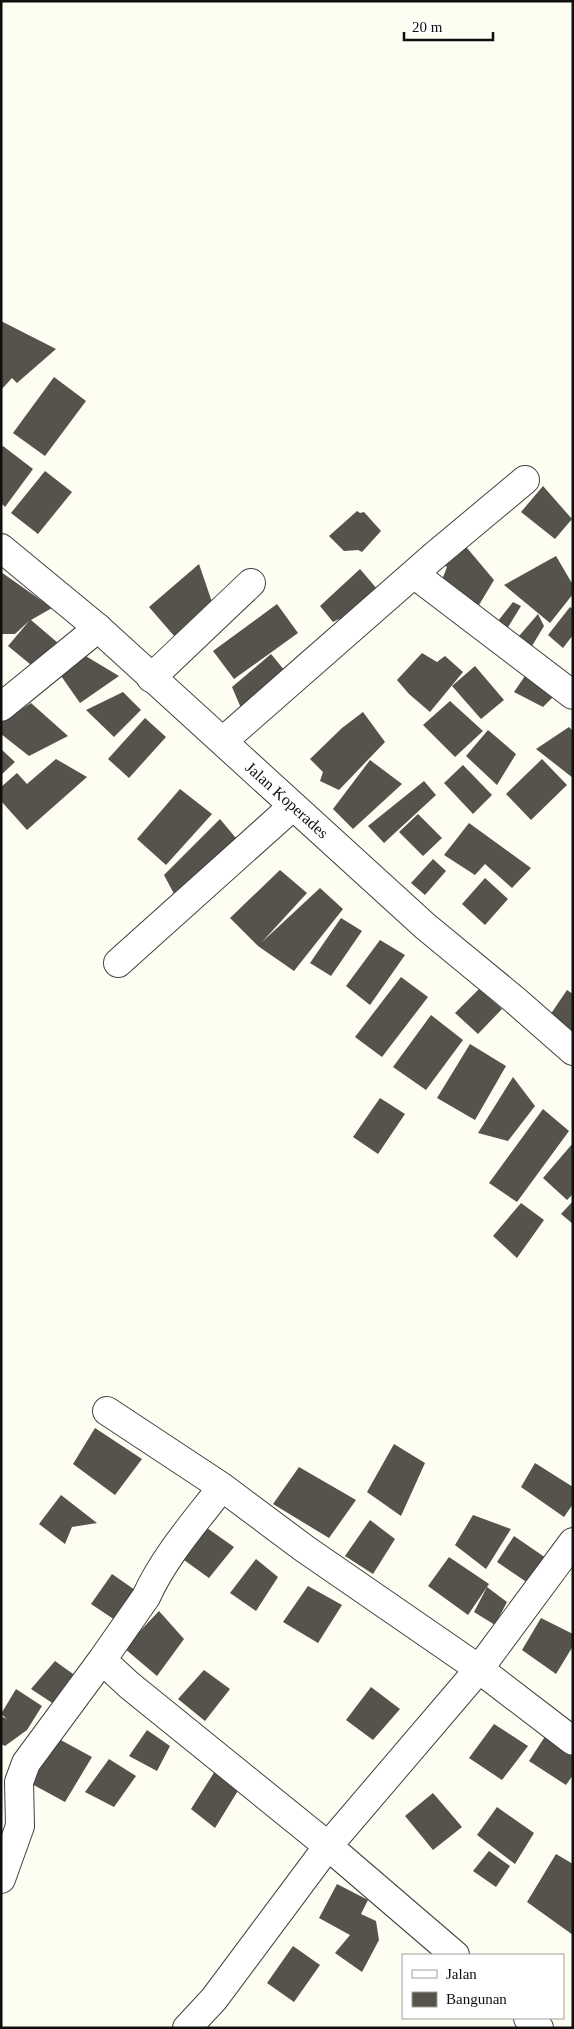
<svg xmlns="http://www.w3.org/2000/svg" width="574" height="2029" viewBox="0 0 574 2029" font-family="Georgia,serif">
  <rect width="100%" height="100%" fill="#fefdf2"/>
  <!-- building -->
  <path fill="#56524c" d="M1,321L56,349L17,383L12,378L1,390Z
    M54,377L86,401L45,456L13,433Z
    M3,446L33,469L5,507L1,503V448Z
    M45,471L72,492L38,534L11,513Z
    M543,486L572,519L555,539L521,512Z
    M357,511L360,513L364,512L381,531L362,552L358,550L344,551L329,536Z
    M462,542L494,580L479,605L440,585L447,567L434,557Z
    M556,556L573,585V594L550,623L504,585Z
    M199,564L213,605L175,637L149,607Z
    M360,569L383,596L350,627L339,619L333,622L320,606Z
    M1,572L52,608L31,620L58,643L36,669L8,646L29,621L15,634H1Z
    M513,602L521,606L502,637L494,626Z
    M277,604L298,633L234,679L213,651Z
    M570,607L573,609V635L563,648L548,635Z
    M538,614L544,626L526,656L513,643Z
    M422,653L437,662L445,656L463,672L430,712L409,694L397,680Z
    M271,654L285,671L241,708L232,687Z
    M84,655L119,676L80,703L59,673Z
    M475,666L504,700L481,719L452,686Z
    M529,670L562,688L543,707L514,692Z
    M123,692L141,710L114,737L86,710Z
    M450,701L483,731L455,757L423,725Z
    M31,703L68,736L29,756L1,734V723Z
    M363,712L385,742L339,790L320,781L323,772L310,759L342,728Z
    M145,718L166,737L129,778L108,759Z
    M569,727L573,731V778L536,749Z
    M488,730L516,754L497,785L466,756Z
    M1,749L15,762L1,775Z
    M56,759L87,777L27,830L1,801V787L17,773L27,784Z
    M542,759L567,785L531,820L506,794Z
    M370,760L402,784L353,829L333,809Z
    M463,765L492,795L473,814L444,783Z
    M424,781L436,795L384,843L368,826Z
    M180,789L212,814L166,865L137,839Z
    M418,814L442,838L423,856L399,832Z
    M220,819L245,849L181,907L164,875Z
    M469,823L531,868L512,888L485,864L475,875L444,855Z
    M433,859L446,871L425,895L411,883Z
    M280,870L307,893L262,942L320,888L343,909L294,971L258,946L230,918Z
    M485,878L508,899L485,925L462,904Z
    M341,918L362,931L331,976L310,963Z
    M380,940L405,955L370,1005L346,986Z
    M401,977L428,997L382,1057L355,1037Z
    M479,989L502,1009L478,1034L455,1013Z
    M567,990L573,994V1038L548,1018Z
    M431,1015L463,1040L426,1090L393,1067Z
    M470,1044L506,1066L475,1120L437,1098Z
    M513,1077L535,1106L508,1141L478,1133Z
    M380,1098L405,1114L378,1154L353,1137Z
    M543,1109L569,1131L517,1202L489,1183Z
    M573,1143V1194L567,1200L543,1178Z
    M573,1201V1224L561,1214Z
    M521,1203L544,1220L517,1258L493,1236Z
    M95,1428L142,1459L115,1495L73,1464Z
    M394,1444L425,1463L401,1516L367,1492Z
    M535,1463L573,1487V1504L564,1517L521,1487Z
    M299,1467L356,1500L329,1538L273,1504Z
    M61,1495L97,1523L72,1527L65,1544L39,1524Z
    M473,1515L511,1529L486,1569L455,1545Z
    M370,1520L395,1539L373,1574L345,1556Z
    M207,1528L234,1547L209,1578L184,1560Z
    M514,1536L546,1558L528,1583L497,1562Z
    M449,1557L489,1584L468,1615L428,1586Z
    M256,1559L278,1577L256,1611L230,1593Z
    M112,1574L145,1597L124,1626L91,1604Z
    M308,1586L342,1605L318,1643L283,1622Z
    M487,1587L507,1602L495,1625L474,1612Z
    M159,1611L184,1639L157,1676L124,1648Z
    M541,1618L573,1634V1646L556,1674L522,1650Z
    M55,1661L80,1679L60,1708L31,1689Z
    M204,1670L230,1689L205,1721L178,1699Z
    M371,1687L400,1709L373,1740L346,1720Z
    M16,1689L42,1706L27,1730L5,1746L1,1744V1716L7,1719L1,1714Z
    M494,1724L528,1746L502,1780L469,1758Z
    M147,1730L170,1746L157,1771L129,1756Z
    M546,1735L573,1751V1775L566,1785L529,1761Z
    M57,1738L92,1757L65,1802L30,1783Z
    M109,1759L136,1776L114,1807L85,1792Z
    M215,1771L239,1789L215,1828L191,1809Z
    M433,1793L462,1827L433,1850L405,1816Z
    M497,1807L534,1833L515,1864L477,1835Z
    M489,1851L510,1866L496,1887L473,1871Z
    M556,1854L573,1864V1935L527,1902Z
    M337,1884L368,1900L361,1914L376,1921L379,1940L362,1972L335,1953L350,1935L319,1918Z
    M293,1946L320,1965L294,2002L267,1983Z"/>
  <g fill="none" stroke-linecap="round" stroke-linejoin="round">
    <defs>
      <path id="minor" d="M414,574L573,695
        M151,678L251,583
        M1,707L98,628
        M223,741L434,556L525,480
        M118,963L293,806
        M107,1411L222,1487L305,1549L479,1669L573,1741
        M222,1487C195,1522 164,1557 146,1597L102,1660L129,1685L328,1846L455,1955
        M1,1879L20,1826L19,1782L26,1763L102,1660
        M528,2018L539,2028
        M187,2028L214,1999L328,1846L479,1669L573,1542"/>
      <path id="tertiary" d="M1,548L98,628L425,926L516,1001L573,1051"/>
    </defs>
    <!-- minor casing -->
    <use href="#minor" stroke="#424242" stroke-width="30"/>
    <!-- tertiary casing -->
    <use href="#tertiary" stroke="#424242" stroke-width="30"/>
    <!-- minor -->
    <use href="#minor" stroke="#fff" stroke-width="28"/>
    <!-- tertiary -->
    <use href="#tertiary" stroke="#fff" stroke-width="28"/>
  </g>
  <g text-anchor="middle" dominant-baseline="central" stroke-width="5" stroke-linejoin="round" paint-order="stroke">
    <!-- street labels -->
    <g font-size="16" fill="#0f0f0f" stroke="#fff">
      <text transform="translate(287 800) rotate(42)">Jalan Koperades</text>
    </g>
  </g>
  <!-- border -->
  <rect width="574" height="2029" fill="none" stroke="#0f0f0f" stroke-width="5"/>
  <!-- legend -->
  <rect x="402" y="1954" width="162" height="65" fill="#ffffff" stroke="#9f9f9f"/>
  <rect x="412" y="1970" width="25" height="8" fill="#ffffff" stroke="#9f9f9f"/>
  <text x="446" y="1979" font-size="15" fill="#0f0f0f">Jalan</text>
  <rect x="412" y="1992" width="25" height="15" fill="#56524c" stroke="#9f9f9f"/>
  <text x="446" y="2004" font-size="15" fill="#0f0f0f">Bangunan</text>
  <!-- scale -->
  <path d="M404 32v8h89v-8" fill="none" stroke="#0f0f0f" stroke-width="2.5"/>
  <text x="412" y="32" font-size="15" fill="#0f0f0f" stroke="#ffffff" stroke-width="4" paint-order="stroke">20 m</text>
</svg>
